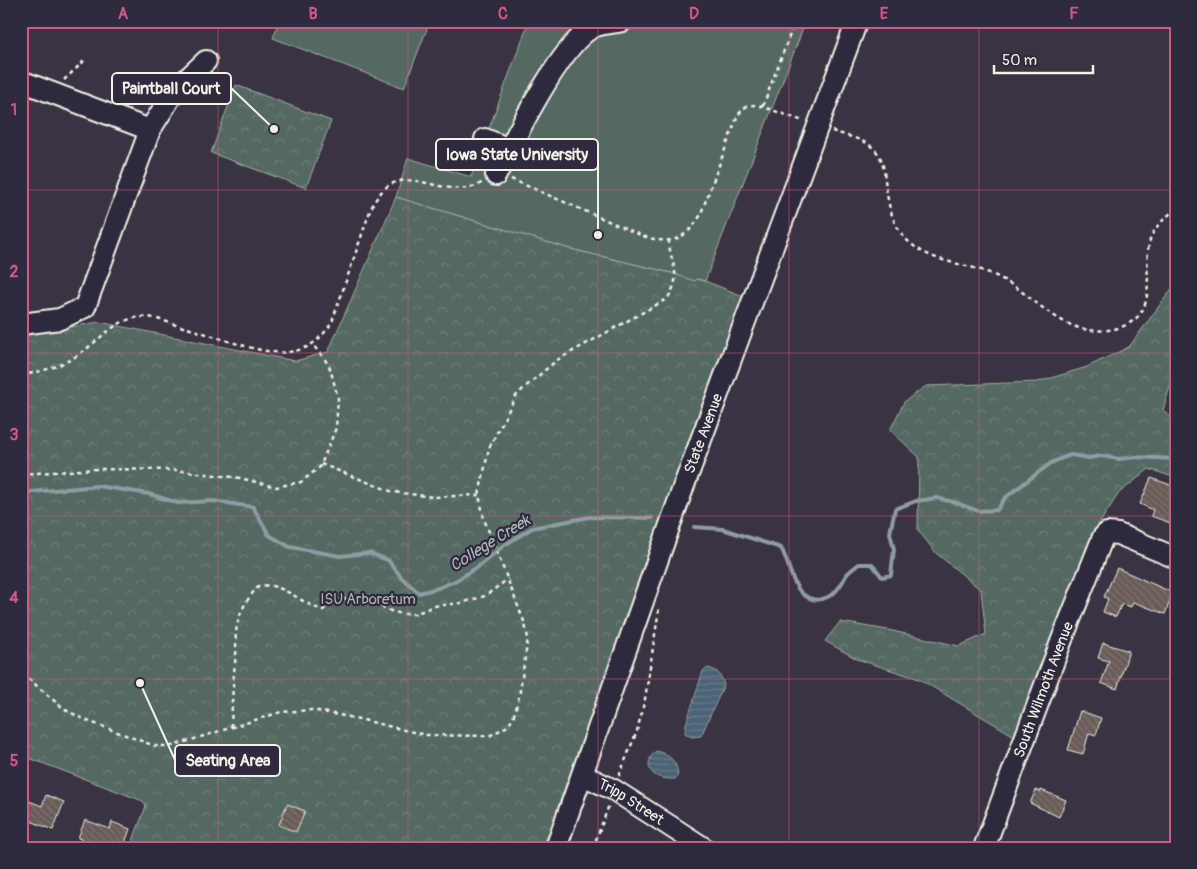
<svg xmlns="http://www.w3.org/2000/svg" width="1197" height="869" viewBox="0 0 1197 869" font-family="Pangolin,sans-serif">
  <defs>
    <pattern id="forest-crowns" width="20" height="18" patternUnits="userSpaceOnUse" patternTransform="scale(1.25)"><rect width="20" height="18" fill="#546963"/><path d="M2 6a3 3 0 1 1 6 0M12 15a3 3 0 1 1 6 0" fill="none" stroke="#6d7f79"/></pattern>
    <pattern id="water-rules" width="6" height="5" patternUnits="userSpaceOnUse" patternTransform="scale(1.25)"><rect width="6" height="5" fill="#4b6474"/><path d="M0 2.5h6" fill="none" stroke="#667b88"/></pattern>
    <pattern id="building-back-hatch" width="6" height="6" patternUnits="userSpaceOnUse" patternTransform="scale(1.25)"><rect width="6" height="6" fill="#685b57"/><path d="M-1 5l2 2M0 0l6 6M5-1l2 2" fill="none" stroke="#7e736f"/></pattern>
  </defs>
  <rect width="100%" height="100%" fill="#3a3442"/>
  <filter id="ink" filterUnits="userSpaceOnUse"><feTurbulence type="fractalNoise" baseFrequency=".02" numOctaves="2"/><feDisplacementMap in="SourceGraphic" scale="10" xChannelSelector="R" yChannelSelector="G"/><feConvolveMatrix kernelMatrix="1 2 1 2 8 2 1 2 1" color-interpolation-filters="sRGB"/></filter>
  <g filter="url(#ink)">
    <!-- forest -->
    <path fill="url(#forest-crowns)" stroke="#a4ada6" d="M236,85L331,121L306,188L211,153Z
      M396,197L567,248L705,281L743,296L543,848H130L146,806L143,801L21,755V336L99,322L295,361L328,352Z
      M1176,283V366L1163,410L1176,422V478L1149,469L1119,493L1099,524L1016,737L919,679L857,659L825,641L840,622L888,630L959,646L986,634L981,590L936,553L918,530L919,457L890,430L904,402L926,386L1038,382L1087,367L1129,347Z"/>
    <!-- pitch -->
    <path fill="#546963" stroke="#a4ada6" d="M279,21H430L404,88L273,38Z
      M529,21H806L705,281L697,279L695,281L672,273L567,248L396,197L408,158L471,177Z"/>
    <!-- water -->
    <path fill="url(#water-rules)" stroke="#8f9ca2" d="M708,668C718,670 722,676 724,685L701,736L691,737L685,733L686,724L703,671Z
      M656,751C669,754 677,761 678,775L675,779C671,779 666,779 662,778C647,775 645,760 656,751Z"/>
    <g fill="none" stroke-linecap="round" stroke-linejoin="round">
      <!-- stream -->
      <path stroke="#8f9ca2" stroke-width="4" d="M21,493L98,486L149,494L178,503L213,501L253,507L269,535L290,547L340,556L369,553L388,560L402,578L419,593L438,588L457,580L479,566L503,546L532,528L589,517L652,518
        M694,527L723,529L781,548C791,565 791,593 812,599C819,601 828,598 834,593C840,588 843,581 847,574C850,571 855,567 859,564H872L882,577L891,575L894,549L890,533L895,509L916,501L937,498L957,503L978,511L997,510L1005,498L1023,484L1051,463L1062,458L1071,455L1089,458L1101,456L1119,459L1135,457L1176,459"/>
    </g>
    <!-- building -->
    <path fill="url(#building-back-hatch)" stroke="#f4f1e8" d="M126,74L141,79L132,104L117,98Z
      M1151,478L1176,487V525L1151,516L1153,510L1140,504Z
      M1117,568L1173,593L1165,614L1133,602L1131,607L1122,604L1116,617L1103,612L1108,599L1104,597Z
      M1103,643L1129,651L1117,689L1101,683L1109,661L1098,658Z
      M1080,711L1101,718L1096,735L1089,733L1083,754L1068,750Z
      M1036,790L1041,792V790L1066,800L1059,817L1030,803Z
      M46,795L64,802L53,830L21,817V798L42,806Z
      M287,804L305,811L296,832L279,825Z
      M85,820L110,829L112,822L130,829L123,848H105L78,838Z"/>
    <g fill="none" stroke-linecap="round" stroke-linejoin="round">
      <defs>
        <g id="minor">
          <path d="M21,81L150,130"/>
          <path d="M485,139L509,149"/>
          <path d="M496,175C512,143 564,37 596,26C604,23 614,23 622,21"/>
          <path d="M21,324L60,319L85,307L150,130L170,98L189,77L206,61"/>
          <path id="s1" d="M583,775L614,790L704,848"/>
          <path id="s2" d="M556,848L683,488L857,21"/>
          <path id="s3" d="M984,848L1061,642L1103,537L1107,533L1118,534L1176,558"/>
        </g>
      </defs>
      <!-- minor casing -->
      <use href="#minor" stroke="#f4f1e8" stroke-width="24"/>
      <!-- path -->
      <path stroke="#f4f1e8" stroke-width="2.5" stroke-dasharray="4 4" stroke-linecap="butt" d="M64,80L84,61
        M763,106L795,21
        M832,131C846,136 866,139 876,151C883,159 884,170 885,180C888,202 891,226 909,242C934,265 968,262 996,276C1027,290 1050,321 1083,329C1098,332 1115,331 1128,324C1161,306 1140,266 1151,237C1156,225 1166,217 1176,209
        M511,179L643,236C670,245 685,241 700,216L736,120C741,109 746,104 758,105L803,121
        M21,375C42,372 61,366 78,355C101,340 116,316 147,317C157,318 167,322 176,325C195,330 213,336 231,342C272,354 306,364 332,322L370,211C397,147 442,207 483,182
        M321,464L393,492L433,497L479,495
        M21,474L98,469L174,470L240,478L276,487L301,482L320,467L336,428L338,398L330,368L324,358L312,344
        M21,675L30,680L64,709L85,720L155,746H172L281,712L312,710L359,719L425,735L489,736L506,727L513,718L519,697L528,638L525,624L484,519L479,495L489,448L516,396L524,388L557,360L667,299C684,274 670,266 669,241
        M231,727C232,702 233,678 236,654C237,647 235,641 236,634C237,616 246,599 259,586C284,582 300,604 323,610L340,598L378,605L391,611L402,614H415L434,606L461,603L485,596L508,579
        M619,776L637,731L645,699L659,609
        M593,848L609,805"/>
      <!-- minor -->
      <use href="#minor" stroke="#2f2a3d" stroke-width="20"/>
    </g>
  </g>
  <!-- grid -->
  <path fill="none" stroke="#d15985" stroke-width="1" stroke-opacity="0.55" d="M218,21V848M408,21V848M598,21V848M789,21V848M979,21V848M21,190H1176M21,353H1176M21,516H1176M21,679H1176"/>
  <g text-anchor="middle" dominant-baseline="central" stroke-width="4.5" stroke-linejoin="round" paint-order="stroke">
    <!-- street labels -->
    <g font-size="15" fill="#f4f1e8" stroke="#2f2a3d">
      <text stroke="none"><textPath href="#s2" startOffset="440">State Avenue</textPath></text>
      <text stroke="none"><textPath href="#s3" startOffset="169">South Wilmoth Avenue</textPath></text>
      <text stroke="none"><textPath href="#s1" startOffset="55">Tripp Street</textPath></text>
    </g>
    <!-- park labels -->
    <g font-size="15" fill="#acb4ac" stroke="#2f2a3d">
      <text x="368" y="599">ISU Arboretum</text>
    </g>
    <!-- water labels -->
    <g font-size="16" font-style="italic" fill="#b0b9ba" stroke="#2f2a3d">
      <text transform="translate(490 543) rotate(-32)">College Creek</text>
    </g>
  </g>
  <!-- callouts -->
  <path fill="none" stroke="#f4f1e8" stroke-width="2" d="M274 129L231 88M598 235L598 154M140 683L175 760"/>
  <g fill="#f4f1e8" stroke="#2f2a3d" stroke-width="2">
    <circle cx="274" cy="129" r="5"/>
    <circle cx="598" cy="235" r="5"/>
    <circle cx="140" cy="683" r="5"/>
  </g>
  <g fill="#2f2a3d" stroke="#f4f1e8" stroke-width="2">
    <rect x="112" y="73" width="119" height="31" rx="5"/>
    <rect x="436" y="139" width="162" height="31" rx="5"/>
    <rect x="175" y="745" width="105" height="31" rx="5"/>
  </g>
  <g font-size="16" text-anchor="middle" font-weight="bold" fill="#f4f1e8">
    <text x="171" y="94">Paintball Court</text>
    <text x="517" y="160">Iowa State University</text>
    <text x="228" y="766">Seating Area</text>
  </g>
  <!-- margin -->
  <rect width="1197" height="869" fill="none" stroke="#2f2a3d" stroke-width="55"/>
  <!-- scale -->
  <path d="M994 65v8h99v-8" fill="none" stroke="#f4f1e8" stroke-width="2.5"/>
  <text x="1002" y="65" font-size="15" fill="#f4f1e8" stroke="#2f2a3d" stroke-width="4" paint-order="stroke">50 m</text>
  <rect x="28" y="28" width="1142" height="814" fill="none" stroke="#d15985" stroke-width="2"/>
  <g font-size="16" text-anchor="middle" font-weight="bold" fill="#d15985">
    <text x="123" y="19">A</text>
    <text x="313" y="19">B</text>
    <text x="503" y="19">C</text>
    <text x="694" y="19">D</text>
    <text x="884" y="19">E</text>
    <text x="1074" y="19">F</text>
    <text x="14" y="115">1</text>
    <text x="14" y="277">2</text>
    <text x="14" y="440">3</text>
    <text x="14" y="603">4</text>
    <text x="14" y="766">5</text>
  </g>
</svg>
